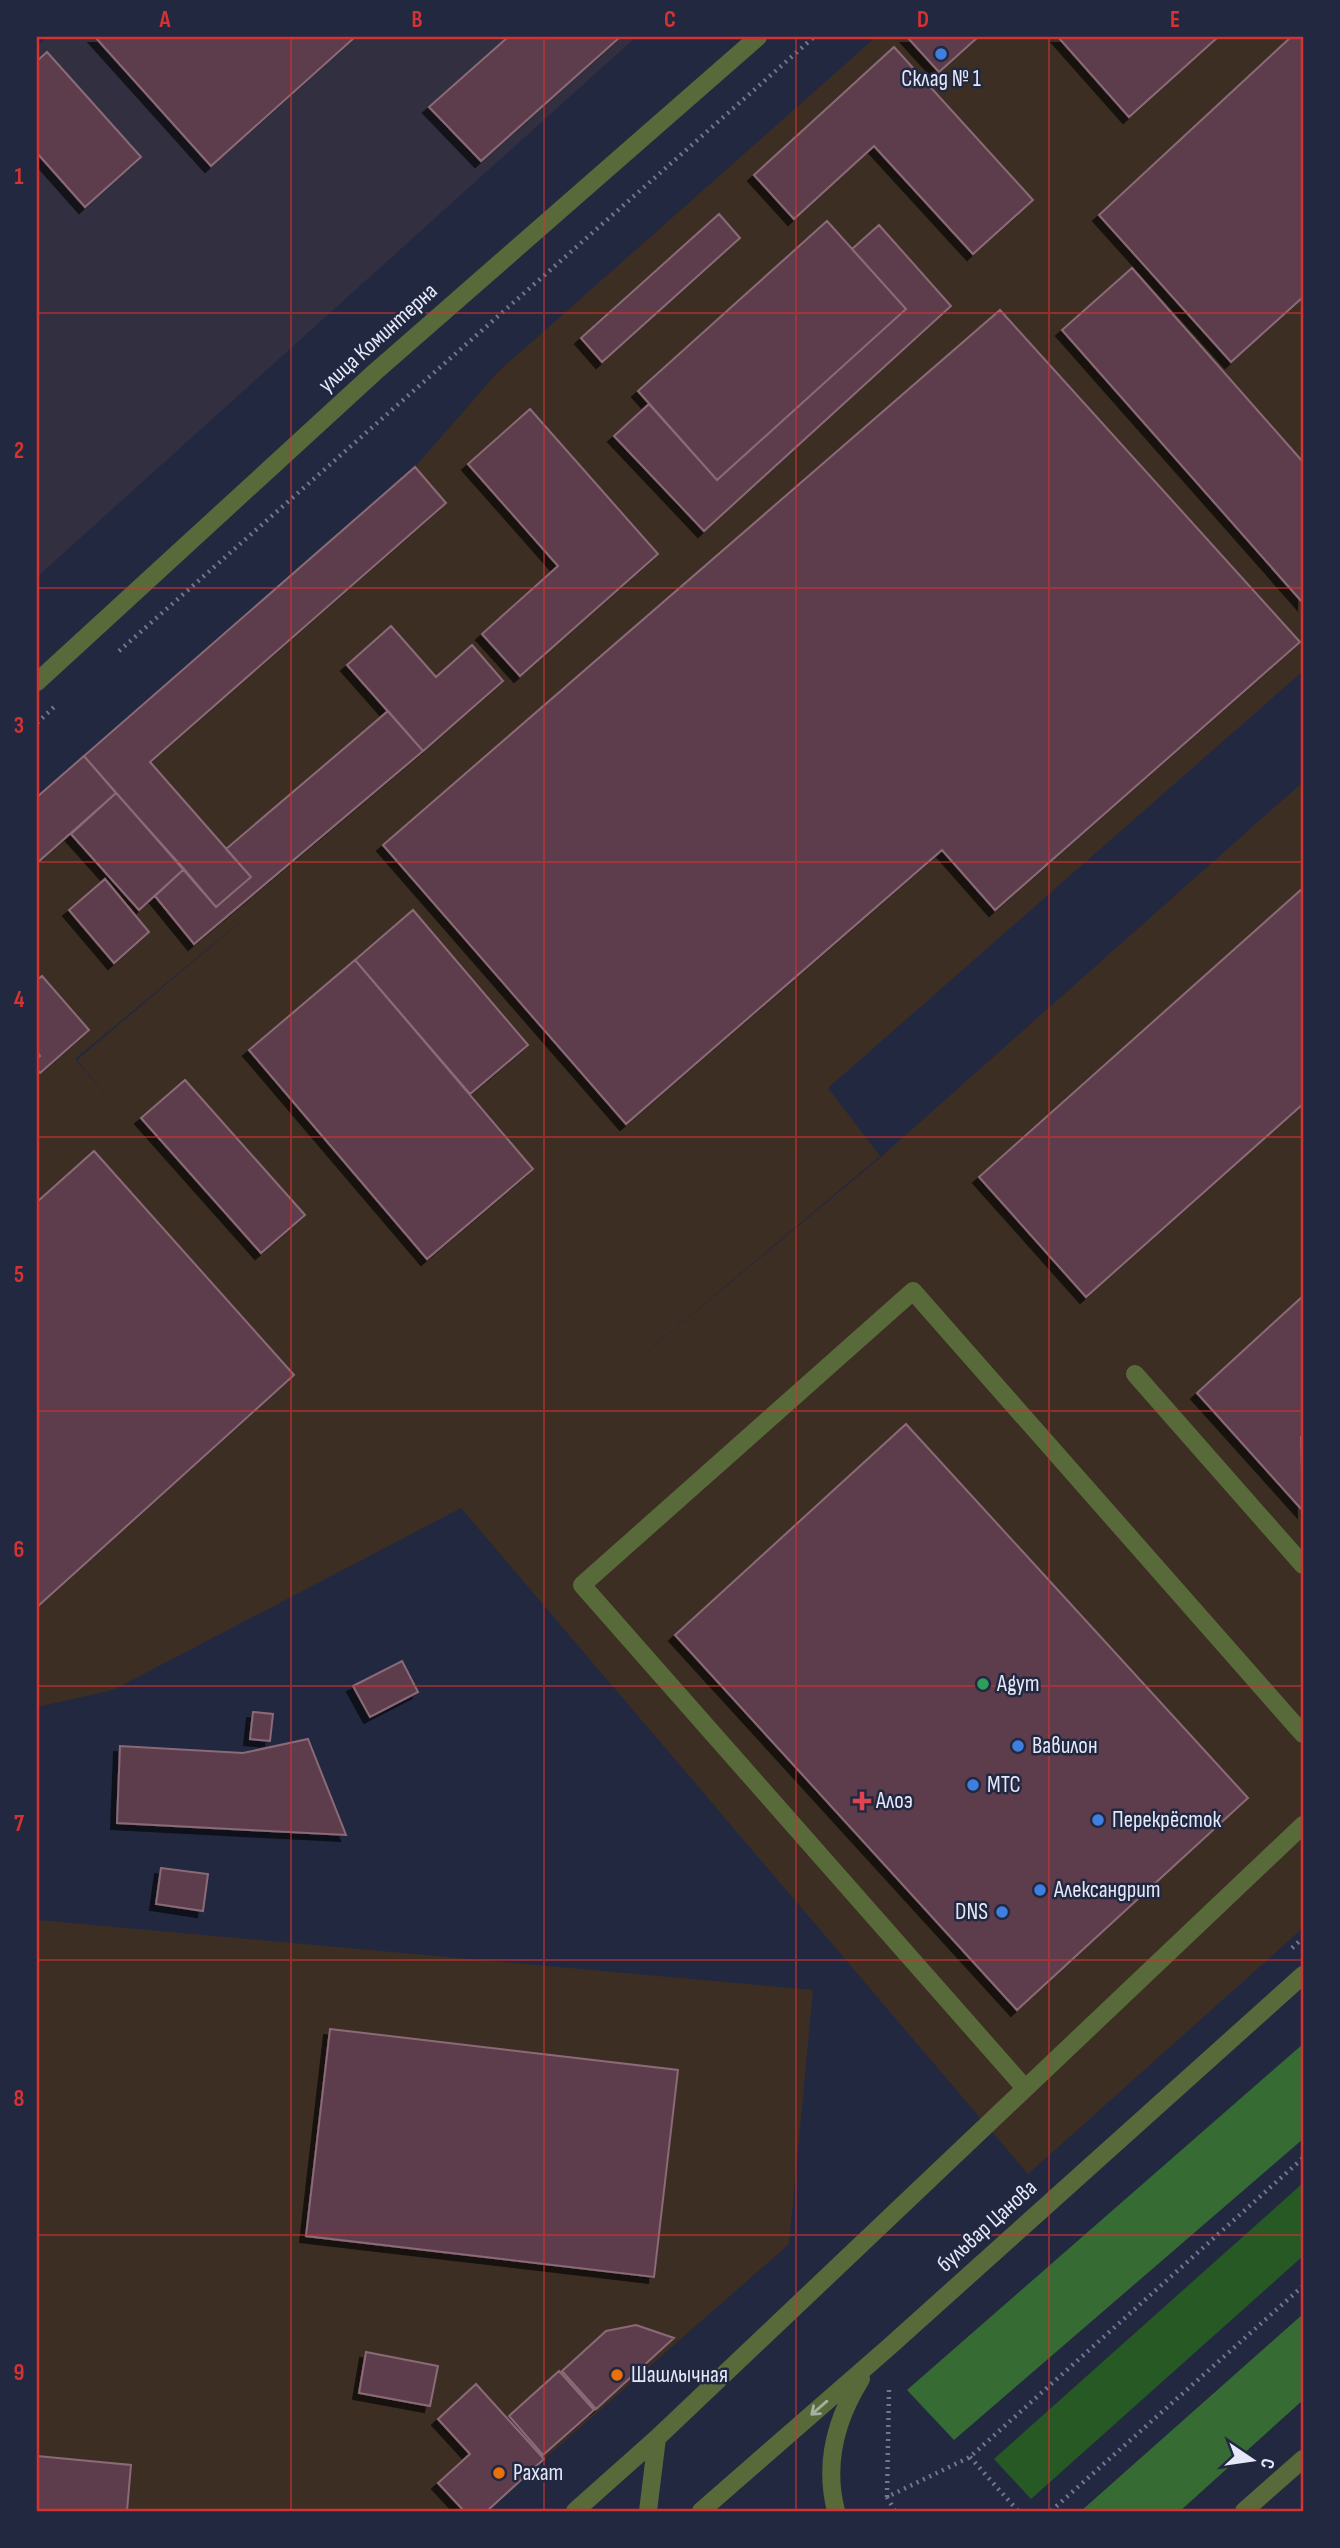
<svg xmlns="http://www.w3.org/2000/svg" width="1340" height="2548" viewBox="0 0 1340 2548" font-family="'Sofia Sans Condensed',sans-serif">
  <defs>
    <filter id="shadow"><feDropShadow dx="-6" dy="6" stdDeviation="0" flood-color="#0009"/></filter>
  </defs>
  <rect width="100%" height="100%" fill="#232841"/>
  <!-- commercial -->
  <path fill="#3d2e23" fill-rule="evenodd" d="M876,37H1303V671L828,1088L880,1156L592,1398L881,1157L1303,782V1928L1028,2174L461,1508L113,1690L37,1707V797L415,467L498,372ZM271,896L77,1060L120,1112L75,1059Z
    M37,1920L813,1990L789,2244L485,2511H37Z"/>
  <!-- industrial -->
  <path fill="#312f40" d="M47,37H636L37,577V46Z"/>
  <!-- green -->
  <path fill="#265923" d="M1303,2183V2256L1031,2499L994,2459Z"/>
  <!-- forest -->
  <path fill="#376b34" d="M1303,2044V2139L954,2440L907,2390Z
    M1303,2314V2400L1180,2511H1081Z"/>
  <!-- building -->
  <path fill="#5d3e4c" stroke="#8b6a78" stroke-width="2" filter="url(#shadow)" d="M95,37H355L211,166Z
    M508,37H620L481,161L429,107Z
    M907,37H978L939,72Z
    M1058,37H1218L1129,117Z
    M1291,37H1303V297L1231,362L1099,215Z
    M894,47L1033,200L973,254L874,146L794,219L754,175Z
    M47,52L141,157L85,207L37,153V61Z
    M719,214L740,238L602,362L581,338Z
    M827,221L906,309L717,480L638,391Z
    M879,225L951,306L704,531L614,436L649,404L717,480L906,309L852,249Z
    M1132,268L1303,462V603L1062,330Z
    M1000,310L1300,642L995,910L942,850L626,1124L383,845Z
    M530,409L658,554L520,676L482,634L558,566L468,464Z
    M415,467L446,503L150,762L251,877L216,907L84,756Z
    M391,626L436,677L472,645L503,681L423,751L347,665Z
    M388,711L423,751L194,944L155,896L184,869L216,907L251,877L226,849Z
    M84,756L116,793L37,863V797Z
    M116,793L184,869L139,910L71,834Z
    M105,879L149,932L114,963L69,910Z
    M1303,888V1104L1086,1297L979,1177Z
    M413,910L528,1045L470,1094L355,960Z
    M355,960L533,1169L427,1259L249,1050Z
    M42,976L89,1030L40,1073L37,1069V1059L40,1056L37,1051V980Z
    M185,1080L305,1215L261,1253L141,1118Z
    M94,1151L294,1375L37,1607V1202Z
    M1303,1296V1434L1301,1437L1303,1511L1197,1393Z
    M906,1424L1248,1798L1017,2010L675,1635Z
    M402,1661L418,1692L370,1717L353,1686Z
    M253,1712L273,1714L270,1741L250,1739Z
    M308,1739L346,1835L117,1823L120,1746L243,1753Z
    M161,1868L208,1874L203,1911L156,1904Z
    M330,2029L678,2070L654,2277L306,2236Z
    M636,2325L674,2338L596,2409L562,2371L606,2331Z
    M366,2352L438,2366L430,2406L359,2393Z
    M559,2371L594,2410L543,2455L509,2416Z
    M476,2384L544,2459L487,2511H464L438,2483L470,2454L438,2419Z
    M37,2456L131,2465L127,2511H37Z"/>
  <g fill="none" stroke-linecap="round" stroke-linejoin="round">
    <!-- path -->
    <path stroke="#72778d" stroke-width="4.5" stroke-dasharray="2 5" stroke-linecap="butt" d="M119,651L814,37
      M37,723L54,707
      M1292,1948L1303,1938
      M889,2390L887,2497L970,2457L1303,2158
      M970,2457L1018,2511
      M887,2497L895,2511
      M1051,2511L1303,2286"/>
    <!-- service -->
    <path stroke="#586a3a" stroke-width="18" d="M1135,1374L1303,1565
      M1025,2088L582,1585L913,1291L1303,1734
      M575,2511L657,2438L1303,1825
      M648,2511L657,2438"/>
    <!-- minor -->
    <path stroke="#586a3a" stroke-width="18" d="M1244,2511L1303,2459"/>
    <!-- tertiary -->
    <path stroke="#586a3a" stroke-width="18" d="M37,682L375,372L758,37
      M701,2511L889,2347L1303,1975
      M836,2511C824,2464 836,2419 861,2379"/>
  </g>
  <!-- one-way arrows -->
  <defs><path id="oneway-shaft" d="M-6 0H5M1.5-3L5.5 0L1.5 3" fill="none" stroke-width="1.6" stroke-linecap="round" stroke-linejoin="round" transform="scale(1.75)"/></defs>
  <use stroke="#a5afa3" href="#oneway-shaft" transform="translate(819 2408) rotate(139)"/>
  <!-- grid -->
  <path fill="none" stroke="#d73232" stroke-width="2" stroke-opacity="0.55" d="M291,37V2511M544,37V2511M796,37V2511M1049,37V2511M37,313H1303M37,588H1303M37,862H1303M37,1137H1303M37,1411H1303M37,1686H1303M37,1960H1303M37,2235H1303"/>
  <!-- markers -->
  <g fill="#3f7fe0" stroke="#232841" stroke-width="2.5">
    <circle cx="941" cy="54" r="7"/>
    <circle cx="1018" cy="1746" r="7"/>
    <circle cx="973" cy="1785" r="7"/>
    <circle cx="1098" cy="1820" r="7"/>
    <circle cx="1040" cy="1890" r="7"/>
    <circle cx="1002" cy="1912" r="7"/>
  </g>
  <circle fill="#2e9e5b" stroke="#232841" stroke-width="2.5" cx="983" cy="1684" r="7"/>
  <path fill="#e0444e" stroke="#232841" stroke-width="2.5" d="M858.5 1790.5h7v7h7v7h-7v7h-7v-7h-7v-7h7z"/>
  <g fill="#e8710a" stroke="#232841" stroke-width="2.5">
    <circle cx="617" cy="2375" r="7"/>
    <circle cx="499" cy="2473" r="7"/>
  </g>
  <g text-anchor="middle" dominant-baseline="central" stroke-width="5" stroke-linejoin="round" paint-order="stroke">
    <!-- poi labels -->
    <g font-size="23" fill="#e4e8f9" stroke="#232841" text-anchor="start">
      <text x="941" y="79" text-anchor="middle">Склад № 1</text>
      <text x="997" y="1684">Agym</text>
      <text x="1032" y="1746">Вавилон</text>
      <text x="987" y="1785">МТС</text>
      <text x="876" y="1801">Алоэ</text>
      <text x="1112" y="1820">Перекрёсток</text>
      <text x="1054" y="1890">Александрит</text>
      <text x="988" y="1912" text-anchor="end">DNS</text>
      <text x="631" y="2375">Шашлычная</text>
      <text x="513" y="2473">Рахат</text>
    </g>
    <!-- street labels -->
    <g font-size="23" fill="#e4e8f9" stroke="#232841">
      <text transform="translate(378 338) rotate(-42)">улица Коминтерна</text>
      <text transform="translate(987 2226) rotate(-42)">бульвар Цанова</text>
    </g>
  </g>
  <!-- border -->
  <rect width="1340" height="2548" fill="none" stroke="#232841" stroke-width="77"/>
  <!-- north arrow -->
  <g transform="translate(1252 2460) rotate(103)" stroke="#232841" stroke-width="5" paint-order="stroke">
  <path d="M0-5L12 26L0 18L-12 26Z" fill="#e4e8f9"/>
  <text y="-10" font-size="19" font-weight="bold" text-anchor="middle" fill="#e4e8f9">С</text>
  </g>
  <rect x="38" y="38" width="1264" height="2472" fill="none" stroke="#d73232" stroke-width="2.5"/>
  <g font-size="23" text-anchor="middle" font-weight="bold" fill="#d73232">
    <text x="165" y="27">A</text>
    <text x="417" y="27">B</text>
    <text x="670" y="27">C</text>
    <text x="923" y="27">D</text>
    <text x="1175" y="27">E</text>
    <text x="19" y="184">1</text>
    <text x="19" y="458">2</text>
    <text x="19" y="733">3</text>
    <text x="19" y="1007">4</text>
    <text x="19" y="1282">5</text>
    <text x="19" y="1557">6</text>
    <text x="19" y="1831">7</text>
    <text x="19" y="2106">8</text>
    <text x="19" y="2380">9</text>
  </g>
</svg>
